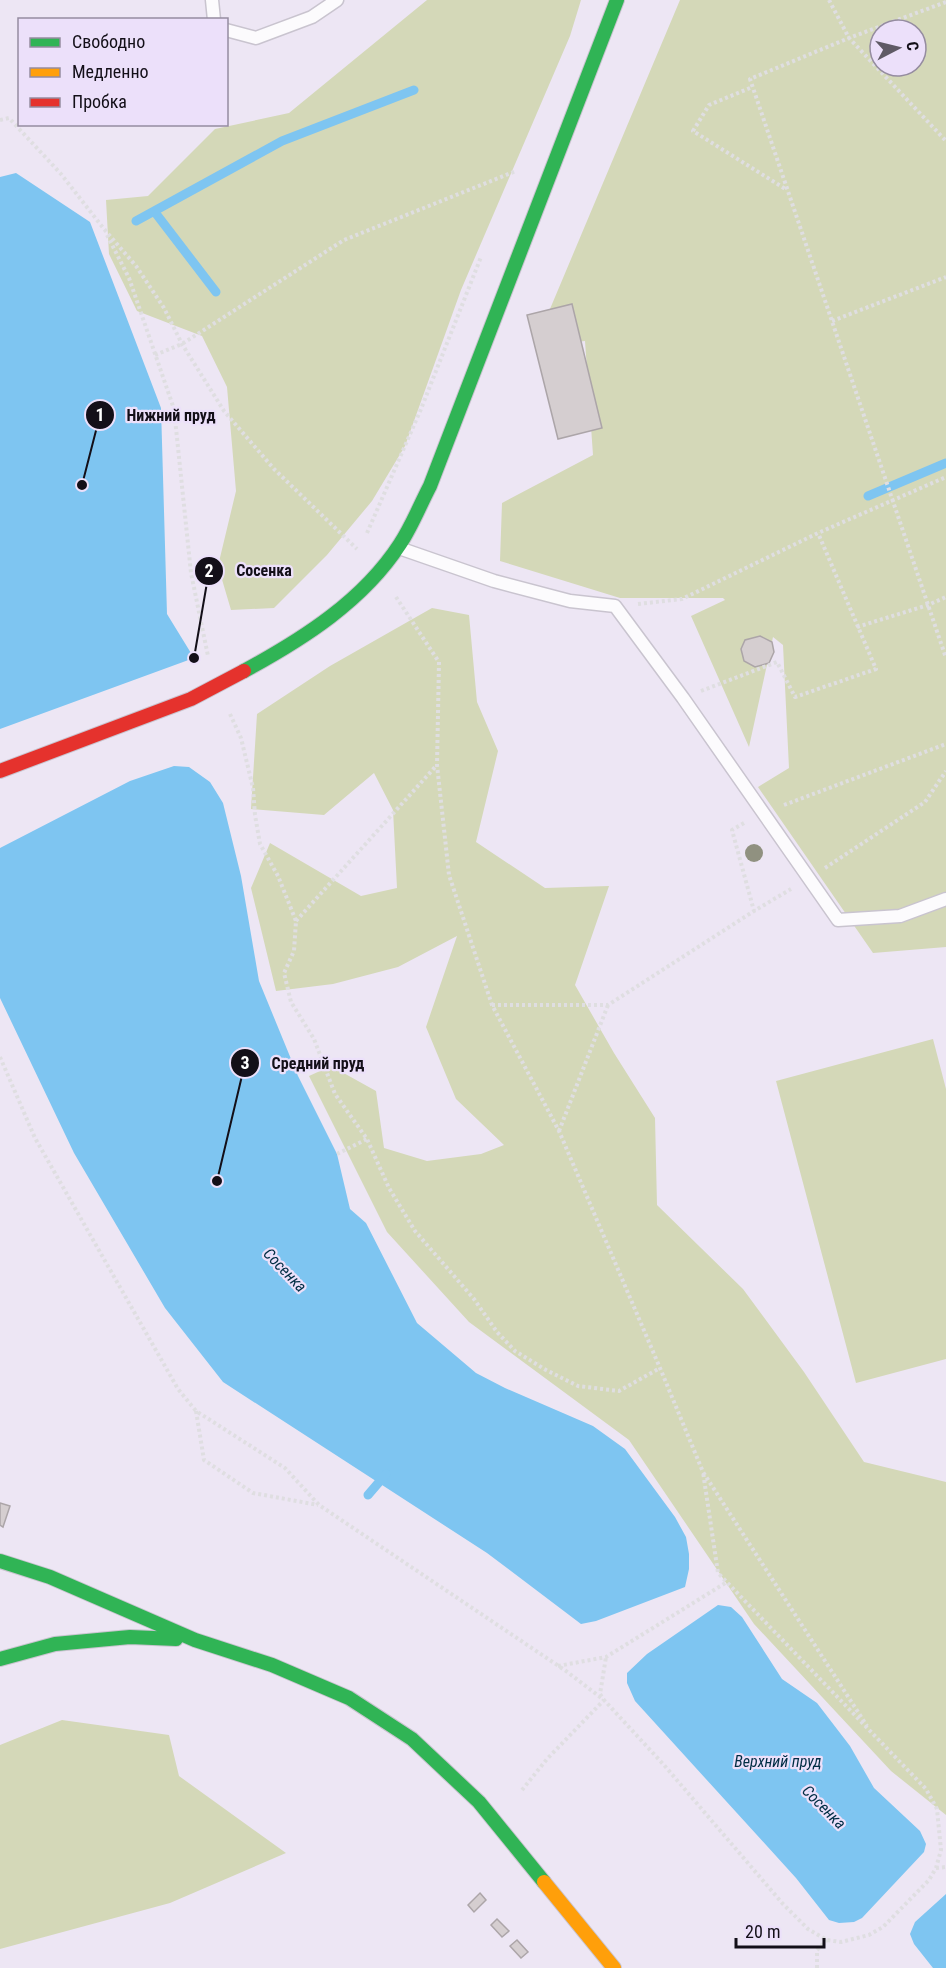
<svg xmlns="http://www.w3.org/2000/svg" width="946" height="1968" viewBox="0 0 946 1968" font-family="'Roboto Condensed',sans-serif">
  <rect width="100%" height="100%" fill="#ede6f4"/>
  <!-- green -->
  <path fill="#d4d8b8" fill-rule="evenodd" d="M427,0H581L570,36L461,290L405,446L372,501L327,555L274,608L231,610L218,566L236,491L227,387L202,336L137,311L109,254L106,200L148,196L215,129L289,113Z
    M680,0H946V947L873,953L758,787L789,768L783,645L773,637L749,747L691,616L725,600L723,598H620L500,561L502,503L593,455L585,341L534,347ZM880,30H916V66H880Z
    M432,608L469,615L477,702L498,751L476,842L545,888L609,886L575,985L614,1053L655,1118L657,1205L743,1289L804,1372L864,1462L946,1482V1815L891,1771L754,1624L629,1440L469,1322L387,1232L309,1076L331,1066L376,1091L384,1148L427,1161L481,1154L504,1145L456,1099L426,1027L457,936L398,967L333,984L276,991L251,888L270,843L361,896L397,888L393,810L374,773L324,815L251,809L257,714L330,666Z
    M933,1039L946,1089V1359L856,1383L776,1081Z
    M62,1720L169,1735L179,1776L286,1853L170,1903L0,1949V1745Z"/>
  <!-- water -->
  <path fill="#7ec5f1" d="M16,173L90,222L161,408L167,614L194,658L0,729V177Z
    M174,766L189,767L210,782L223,803L241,876L259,981L298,1076L337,1154L350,1209L366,1223L417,1323L476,1373L505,1388L593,1426L625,1449L675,1517L686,1537L689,1554V1569L685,1587L596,1621L581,1624L487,1553L223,1382L165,1308L74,1153L0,998V848L130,781Z
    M718,1605L731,1607L742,1617L782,1679L817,1703L850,1746L874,1788L920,1831L926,1844L924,1852L862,1918L854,1922L839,1923L829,1920L796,1878L635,1701L627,1683V1673L647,1654Z
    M946,1894V1968H933L914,1944L910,1934L915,1922Z"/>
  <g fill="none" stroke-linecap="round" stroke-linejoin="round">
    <!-- stream -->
    <path stroke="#7ec5f1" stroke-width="9" d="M154,211L216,292
      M136,221L282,141L414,90
      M868,496L946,463
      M368,1495L386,1474"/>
  </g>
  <!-- building -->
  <path fill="#d5ced0" stroke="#aca5a8" stroke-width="1.5" d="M572,304L602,428L558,439L527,315Z
    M760,636L772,642L774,652L769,663L755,667L744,661L741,649L745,640Z
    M0,1503L10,1506L3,1527L0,1525Z
    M480,1893L486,1900L474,1912L468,1905Z
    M497,1919L509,1931L502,1937L491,1925Z
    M517,1940L528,1952L521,1958L510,1946Z"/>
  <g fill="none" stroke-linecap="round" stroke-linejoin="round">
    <defs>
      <path id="lane" d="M212,0L214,20
        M226,30L256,38L312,17L337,0
        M399,548L494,581L570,601L615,606L683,698L838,920L900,916L946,899"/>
      <path id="fast" d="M244,671C303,639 363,601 400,544C412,526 420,505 430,486L617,0
        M0,1561L50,1577L195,1640L272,1665L349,1698L412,1739L479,1802L544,1882
        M0,1659L55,1644L130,1637L176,1639"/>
      <path id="slow" d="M544,1882L614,1968"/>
      <path id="jam" d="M0,771L191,699L244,671"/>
    </defs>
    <!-- lane casing -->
    <use href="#lane" stroke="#c9c4cf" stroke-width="15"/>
    <!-- fast casing -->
    <use href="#fast" stroke="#c9c4cf" stroke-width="16"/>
    <!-- slow casing -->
    <use href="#slow" stroke="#c9c4cf" stroke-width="16"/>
    <!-- jam casing -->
    <use href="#jam" stroke="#c9c4cf" stroke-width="16"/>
    <!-- path -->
    <path stroke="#dfdee1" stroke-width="4" stroke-dasharray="3 3" stroke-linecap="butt" d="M829,0L849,38L946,141
      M946,2L849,38L750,79L946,658
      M750,88L709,105L693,131L787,190
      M0,120L9,118L61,174L104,229L136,266L164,308L182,344L224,411L274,469L357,549
      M107,235L129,278L174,409L191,573L208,656
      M832,321L946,277
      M155,355L182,344L344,240L516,171
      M367,533L421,409L481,257
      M396,597L439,662L437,765L449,875L492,1005L559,1131L660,1368L703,1472L867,1726
      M638,604L682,599L818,533L946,477
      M857,627L928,605L946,597
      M701,691L777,662L795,697L876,669L818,533
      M230,714L241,738L253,788L255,815L260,844L278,876L296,921L294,951L284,973L291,1002L314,1039L335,1094L367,1139L389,1188L415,1231L474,1299L497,1332L515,1351L546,1370L578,1386L619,1391L660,1368
      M784,805L946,744
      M744,823L732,830L754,911
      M825,868L925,802L946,771
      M296,921L436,766
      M492,1005H608L754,911L791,889
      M0,1057L35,1138L178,1389L196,1411L285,1468L319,1505L566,1671L604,1700L664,1765L783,1904L808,1929L827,1940L841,1942L869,1935L883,1927L929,1880L936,1868L941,1850L937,1809L926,1789L718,1573L703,1472
      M559,1131L608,1005
      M337,1154L367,1139
      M196,1411L204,1460L253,1493L318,1505
      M558,1666L606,1657L727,1582
      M522,1790L547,1759L604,1700L600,1694L606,1657
      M936,1868L946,1867
      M817,1968V1950L827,1940"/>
    <!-- lane -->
    <use href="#lane" stroke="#fcfbfd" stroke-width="12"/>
    <!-- fast -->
    <use href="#fast" stroke="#30b455" stroke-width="14"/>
    <!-- slow -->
    <use href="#slow" stroke="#ff9f0a" stroke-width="14"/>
    <!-- jam -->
    <use href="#jam" stroke="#e5322d" stroke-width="14"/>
  </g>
  <!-- trees -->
  <circle fill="#909180" cx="754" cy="853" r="9"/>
  <g text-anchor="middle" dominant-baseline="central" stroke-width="4.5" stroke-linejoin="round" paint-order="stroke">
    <!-- water labels -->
    <g font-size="16" font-style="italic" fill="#002d44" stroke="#ece0fa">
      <text transform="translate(285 1270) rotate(46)">Сосенка</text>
      <text x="778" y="1761">Верхний пруд</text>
      <text transform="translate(824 1807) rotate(45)">Сосенка</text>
    </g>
  </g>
  <!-- callouts -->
  <path fill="none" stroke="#130f18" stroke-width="2" d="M82 485L100 415M194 658L209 571M217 1181L245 1063"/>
  <g fill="#130f18" stroke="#ece0fa" stroke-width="2">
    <circle cx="82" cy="485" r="6"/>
    <circle cx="194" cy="658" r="6"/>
    <circle cx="217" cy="1181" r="6"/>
    <circle cx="100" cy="415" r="15"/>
    <circle cx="209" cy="571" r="15"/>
    <circle cx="245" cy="1063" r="15"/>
  </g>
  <g font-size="18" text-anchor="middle" font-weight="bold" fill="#fff">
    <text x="100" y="421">1</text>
    <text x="209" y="577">2</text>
    <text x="245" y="1069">3</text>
  </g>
  <g font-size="16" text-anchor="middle" font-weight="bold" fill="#130f18" stroke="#ece0fa" stroke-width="4.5" stroke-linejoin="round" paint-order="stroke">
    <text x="171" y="421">Нижний пруд</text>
    <text x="264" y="576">Сосенка</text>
    <text x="318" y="1069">Средний пруд</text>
  </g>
  <!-- legend -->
  <rect x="18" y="18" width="210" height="108" fill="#ece0fa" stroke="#958ca0" stroke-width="1.5"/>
  <rect x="30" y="38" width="30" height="9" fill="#30b455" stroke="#958ca0" stroke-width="1.5"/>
  <text x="72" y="48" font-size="18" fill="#130f18">Свободно</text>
  <rect x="30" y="68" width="30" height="9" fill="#ff9f0a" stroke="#958ca0" stroke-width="1.5"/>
  <text x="72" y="78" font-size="18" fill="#130f18">Медленно</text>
  <rect x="30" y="98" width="30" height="9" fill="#e5322d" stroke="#958ca0" stroke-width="1.5"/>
  <text x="72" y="108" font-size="18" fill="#130f18">Пробка</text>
  <!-- north arrow -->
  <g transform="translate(898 48) rotate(83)"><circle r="28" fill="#ece0fa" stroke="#958ca0" stroke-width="1.5"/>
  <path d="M0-4.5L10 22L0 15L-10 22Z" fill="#5f5a65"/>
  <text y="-9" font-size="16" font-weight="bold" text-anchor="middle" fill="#130f18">С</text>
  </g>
  <!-- scale -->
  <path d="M736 1938v9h88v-9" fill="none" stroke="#130f18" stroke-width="3"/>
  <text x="745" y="1938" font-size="18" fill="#130f18" stroke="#ece0fa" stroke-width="4.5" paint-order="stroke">20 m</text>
</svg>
